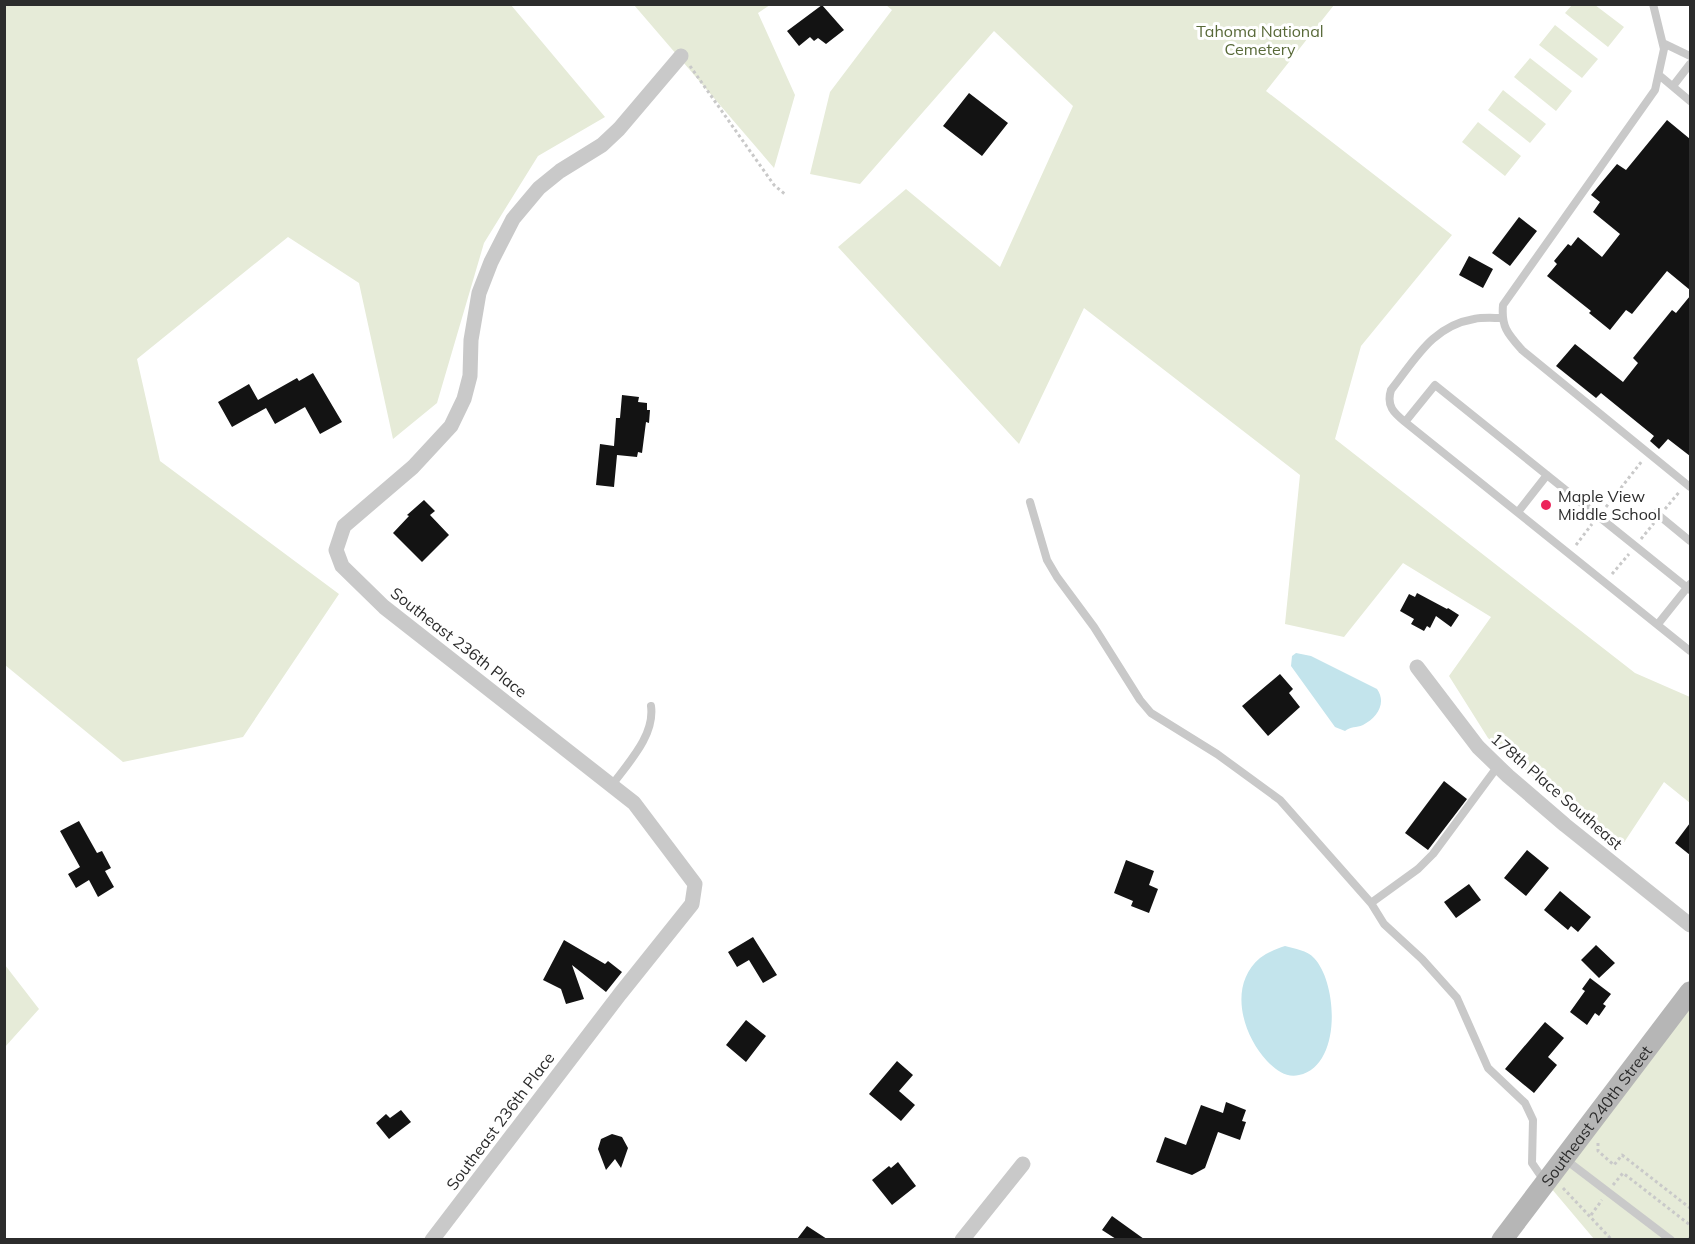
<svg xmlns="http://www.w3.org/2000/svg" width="1695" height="1244" viewBox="0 0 1695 1244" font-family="Mulish,sans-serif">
  <rect width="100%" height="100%" fill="#fff"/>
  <!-- green -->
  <path fill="#e6ebd8" d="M4,5H511L605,117L538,156L484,243L437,403L393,439L359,283L288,237L137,359L160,461L339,594L243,737L123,762L5,665Z
    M634,5H770L758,13L795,95L774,168Z
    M886,5H1334L1266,91L1452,235L1361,346L1335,439L1635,673L1690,697V803L1664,782L1619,850L1488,738L1449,676L1491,617L1403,563L1344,637L1285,624L1300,475L1084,308L1019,444L838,247L906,189L1000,267L1073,106L994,31L860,184L810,174L830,92L892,10Z
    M1572,5H1595L1624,27L1608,47L1565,13Z
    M1555,25L1598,59L1582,78L1539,45Z
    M1530,58L1572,91L1556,111L1514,77Z
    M1503,90L1546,124L1530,143L1488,110Z
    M1478,122L1521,156L1505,176L1462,142Z
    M5,965L39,1009L5,1047Z
    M1690,1005V1239H1594L1551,1188Z"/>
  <!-- water -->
  <path fill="#c3e4ec" d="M1296,653L1311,656L1377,689C1387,703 1377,718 1363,725C1356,728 1351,726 1345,731L1335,727L1291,666L1292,656Z
    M1285,946C1295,949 1307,950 1314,958C1338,983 1342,1066 1299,1075C1286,1078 1276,1070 1267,1061C1242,1034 1228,985 1260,958C1268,952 1276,949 1285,946Z"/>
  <!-- building -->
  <path fill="#131313" d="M822,5L844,30L826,44L818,38L814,41L810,37L799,46L787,31Z
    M969,93L1008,123L982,156L943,126Z
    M1667,120L1690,139V290L1667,271L1632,314L1626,310L1610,330L1589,313L1591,311L1547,276L1557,264L1554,261L1568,244L1571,246L1578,237L1602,257L1620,234L1593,212L1600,202L1591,195L1617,164L1626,170Z
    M1519,217L1537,231L1510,266L1492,253Z
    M1469,256L1493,269L1483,288L1459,275Z
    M1690,296V456L1668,439L1659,449L1650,441L1654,436L1601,393L1596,398L1556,366L1575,344L1623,382L1638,363L1633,358L1672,310L1676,313Z
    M313,373L342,422L320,434L305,407L275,424L266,408L232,427L218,402L249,384L258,400L297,378L299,381Z
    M622,395L639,397L638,402L647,403V410H650L649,423L646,422L642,453L638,452L637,457L617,455L614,487L596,485L600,444L614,446L616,418H620Z
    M424,500L435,511L430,515L449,535L422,562L393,533L409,516L407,515Z
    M1417,593L1447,609L1448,608L1459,615L1451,627L1436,616L1430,628L1427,626L1424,631L1411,624L1414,619L1400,611L1409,594L1415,597Z
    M1280,674L1293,689L1289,693L1300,707L1268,736L1242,706Z
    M1444,781L1467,799L1428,850L1405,833Z
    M79,821L97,853L102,851L111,868L105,871L114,887L98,897L89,880L76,888L68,874L80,867L60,831Z
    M1690,823V855L1675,843Z
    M1527,850L1549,868L1526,896L1504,878Z
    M1126,860L1154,871L1149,885L1158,889L1149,913L1131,906L1133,901L1114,893Z
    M1469,884L1481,900L1456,918L1444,902Z
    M1560,891L1591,917L1578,932L1571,926L1568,930L1544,910Z
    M753,937L777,975L763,983L749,960L737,967L728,952Z
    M564,940L605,964L608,961L622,972L606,992L572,965L584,999L566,1004L561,989L543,980Z
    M1596,945L1615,963L1599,978L1581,960Z
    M1590,978L1611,994L1603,1004L1606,1006L1599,1016L1595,1013L1587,1025L1570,1012L1585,991L1582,989Z
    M746,1020L766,1036L746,1062L726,1045Z
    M1545,1022L1564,1038L1548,1057L1557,1065L1534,1093L1505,1069Z
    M897,1061L913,1075L899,1091L915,1105L901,1121L869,1094Z
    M1226,1102L1246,1110L1242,1121L1246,1122L1240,1140L1218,1132L1205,1168L1192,1175L1156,1162L1165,1137L1186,1145L1201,1105L1223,1113Z
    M401,1110L411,1122L389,1139L376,1123L386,1114L390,1118Z
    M612,1134L622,1137L628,1148L621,1168L615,1159L606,1170L598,1149L601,1139Z
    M898,1162L916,1186L892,1205L872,1180L889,1166L891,1168Z
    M1112,1216L1144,1239H1116L1102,1230Z
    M807,1226L827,1239H797Z"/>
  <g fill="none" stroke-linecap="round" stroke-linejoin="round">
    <!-- path -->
    <path stroke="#c9c9c9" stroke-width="3" stroke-dasharray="3 3" stroke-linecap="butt" d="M690,66L774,185L786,195
      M1606,507L1642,461
      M1665,509L1680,491
      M1641,539L1654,523
      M1576,545L1592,524
      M1612,574L1629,554
      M1598,1143V1151L1614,1165L1622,1155L1690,1208
      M1613,1185L1623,1173L1690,1225
      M1563,1188L1612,1240
      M1591,1215L1602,1200
      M1689,1240L1690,1237"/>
    <!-- lane -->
    <path stroke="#c9c9c9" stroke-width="8" d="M1653,4L1664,49L1655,90L1503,305C1501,327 1508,334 1522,350L1690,487
      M1663,43L1690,56
      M1659,75L1690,101
      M1673,86L1690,64
      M1405,422C1394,413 1386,406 1391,390C1415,360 1432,326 1474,319C1483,317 1493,318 1502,318
      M1030,502L1047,560L1057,577L1094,627L1140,700L1151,713L1217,754L1280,800L1371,903L1384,924L1422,959L1457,998L1488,1068L1525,1103L1533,1120L1532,1163L1545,1182
      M1518,512L1547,475
      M1656,513L1690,541
      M1690,590L1435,385L1405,422L1690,651
      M1658,624L1690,584
      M612,785C629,762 655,735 651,706
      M1371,903L1418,869L1433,854L1498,766
      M1566,1160L1671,1240"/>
    <!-- street -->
    <path stroke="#c9c9c9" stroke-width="15" d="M1417,667L1478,747L1508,776L1565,825L1690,925
      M432,1240L620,994L692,904L695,884L634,803L384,607L342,566L336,550L344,526L413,467L451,426L464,399L470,376L471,340L479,293L491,262L513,219L539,188L560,171L602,145L619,129L681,56
      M962,1240L1023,1164"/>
    <!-- secondary -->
    <path stroke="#b6b6b6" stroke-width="21" id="s1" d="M1502,1240L1690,992"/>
  </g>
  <!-- markers -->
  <circle fill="#ec255b" stroke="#fff" stroke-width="2" cx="1546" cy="505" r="6"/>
  <g text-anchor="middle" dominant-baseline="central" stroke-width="6" stroke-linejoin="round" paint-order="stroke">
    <!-- park labels -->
    <g font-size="16" fill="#586938" stroke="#fff">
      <text x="1260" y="31">Tahoma National<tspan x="1260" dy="18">Cemetery</tspan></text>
    </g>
    <!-- poi labels -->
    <g font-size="16" fill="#2c2c2c" stroke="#fff" text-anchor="start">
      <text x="1558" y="496">Maple View<tspan x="1558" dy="18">Middle School</tspan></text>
    </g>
    <!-- street labels -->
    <g font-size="16" fill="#2c2c2c" stroke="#fff">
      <text transform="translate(459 642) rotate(38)">Southeast 236th Place</text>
      <text transform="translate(1557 791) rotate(41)">178th Place Southeast</text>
      <text stroke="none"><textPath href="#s1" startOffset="156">Southeast 240th Street</textPath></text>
      <text transform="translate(500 1121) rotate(-53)">Southeast 236th Place</text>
    </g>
  </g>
  <!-- border -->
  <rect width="1695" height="1244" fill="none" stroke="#2c2c2c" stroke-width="12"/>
</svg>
